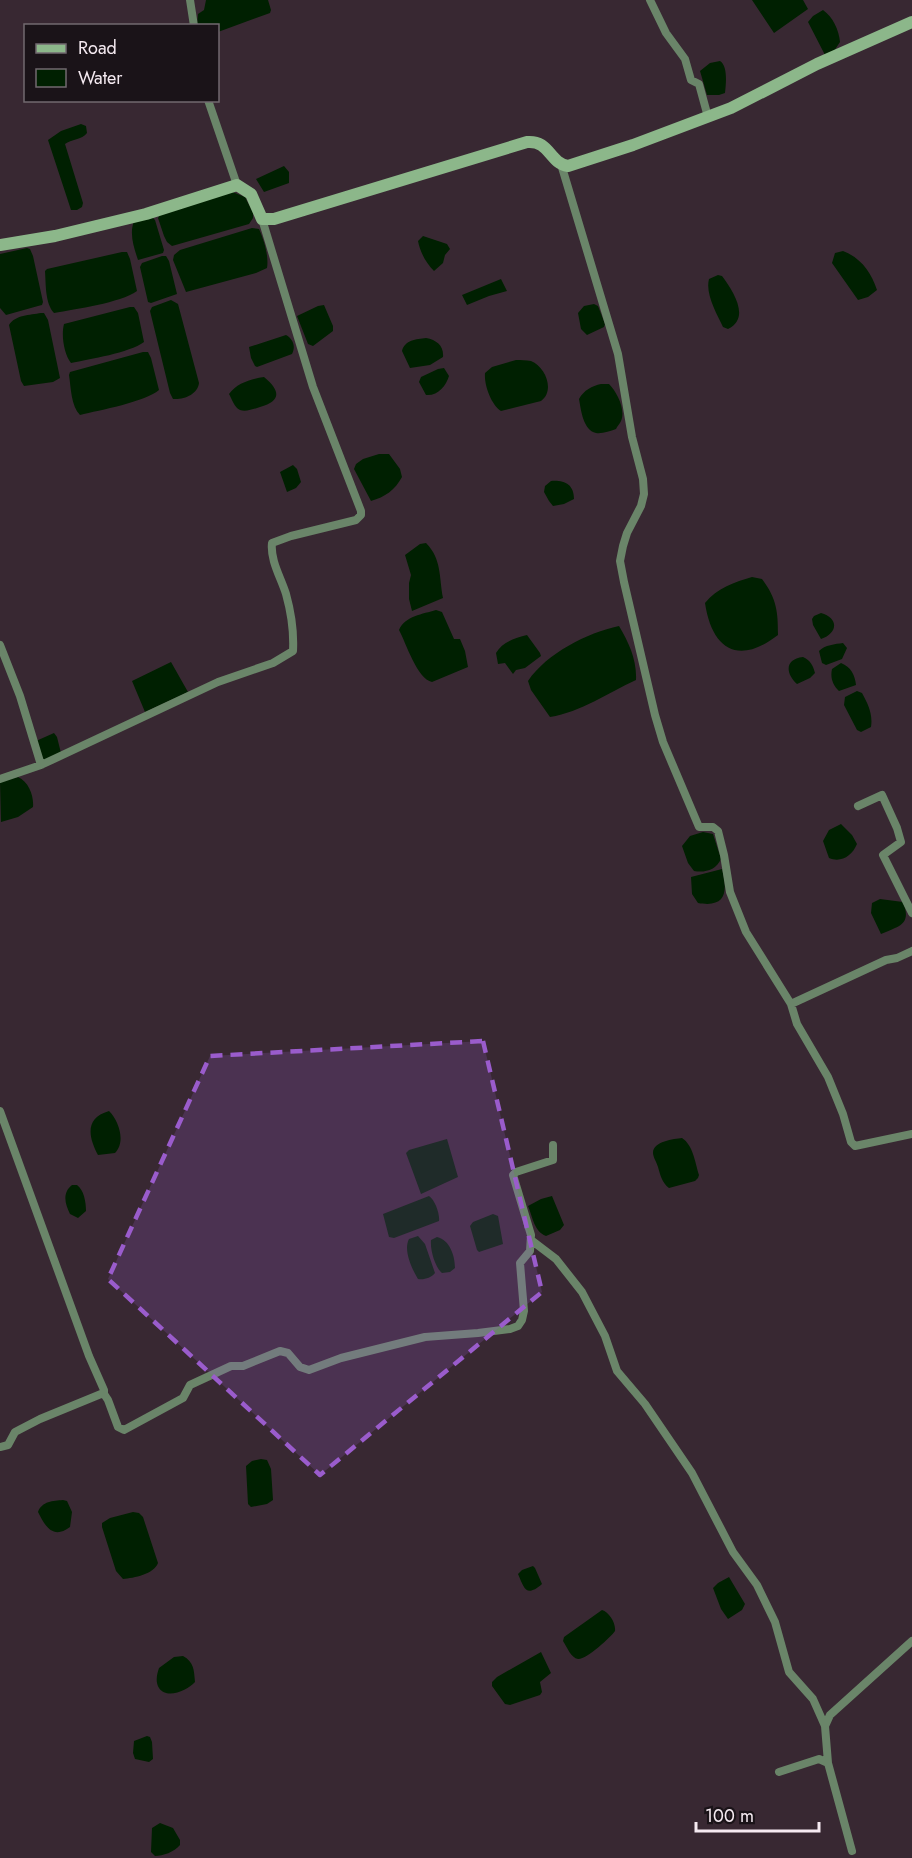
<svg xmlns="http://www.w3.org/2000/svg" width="912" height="1858" viewBox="0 0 912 1858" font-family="Jost,sans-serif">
  <rect width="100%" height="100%" fill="#382832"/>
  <!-- water -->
  <path fill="#002001" d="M206,0H268L271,10L270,13L218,32V26L197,25L198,14L204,10Z
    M752,0H803L808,9L774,33Z
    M823,10C833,17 839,30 840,42L834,51L825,55L808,22L813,16Z
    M720,61C728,66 726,84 725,93L719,95H707L700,71L710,63Z
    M81,124L86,126L87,133C82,140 71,139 65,144L83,203L82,207L77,210H71L48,140L61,131Z
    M284,166L289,172V183L264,192L256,179Z
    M230,191L245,197L253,213V218L249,224L172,246L167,242L164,236L158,218L161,213Z
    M152,217L155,220L164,250L163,253L138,260C134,248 129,234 134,221Z
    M252,228L259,229C264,240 269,256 267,268L256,273L186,292L173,260L174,255L180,250Z
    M423,236L447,244L450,249L445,255L443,263L434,271C426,263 420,252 418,241Z
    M27,248L30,249L33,256L43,302L42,305L38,306L6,315L0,308V254Z
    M843,251C861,258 871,272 877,290L868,297L858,300L832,263L835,253Z
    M122,252H127L130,259L137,291C120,303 76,309 54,313C45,303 46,285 45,271L47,269Z
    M162,256H166L169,261L177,294L151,303L148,302L140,267L142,263Z
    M718,275L722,276C733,291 751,318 728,329L723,327C717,314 705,294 709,279Z
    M501,279L507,291L489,296L467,305L462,295Z
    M171,300L178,304L199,383C198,394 184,400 173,399L170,393L150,311L152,307Z
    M594,304L598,306L605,324L604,327L587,335L581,329L578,313L584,306Z
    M324,305L333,326V331L313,346L308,344L297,316L318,306Z
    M130,307H134L138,313L144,342C129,353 90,359 71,363C64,354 61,335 64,324Z
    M41,313H44L48,320L60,378L53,382L24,386L21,381L9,325C15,315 30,315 41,313Z
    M286,335C293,339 296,346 292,354L257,367L255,366L251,358L249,347Z
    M426,338C437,340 444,346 443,357L430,365L410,368L402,351C405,340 416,339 426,338Z
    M143,352H148L151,358L159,390C145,402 100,410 80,415C71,406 71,388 69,375L70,372Z
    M516,360C521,360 526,360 531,361C546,367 555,391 541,401L501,411C491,404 484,385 485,373L492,367Z
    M444,368L449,376C446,386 438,396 426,395L419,382L421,377L438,369Z
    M264,377C281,391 281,401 260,407C254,409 246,412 240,410C234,407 232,399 229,394C237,383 251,379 264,377Z
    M601,384H609C617,392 626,410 621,421C620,424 617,426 616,429C610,431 602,434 596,433C583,430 581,410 579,399C584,390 592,386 601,384Z
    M379,454H389L400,469L402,477C395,490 385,497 371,501L354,469L356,464L363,459Z
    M293,465L297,469L301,482L296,488L287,492L280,472Z
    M551,481C564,480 574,484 574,499L564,504L553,506L549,501L544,492L545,486Z
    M426,543C442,559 439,578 443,598L412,611L409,599V583L411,575L405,555L420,544Z
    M752,577L762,579C777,599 778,612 778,635C738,666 712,649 705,603C717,588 735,582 752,577Z
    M436,610L442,612L454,639H460L465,651L468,667L432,682C417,679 406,643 399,630C405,616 423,614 436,610Z
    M821,613C839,618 838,633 821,639L813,625L812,619L814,616Z
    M619,626C629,643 637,660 636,680C608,693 581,712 550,717L531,690L528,681C547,653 587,633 619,626Z
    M527,635L540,653L541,656L525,668L516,670L513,674L505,663L498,664L496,653C502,642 515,638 527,635Z
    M843,643L847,648L842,659L826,665L822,663L819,651C825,645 835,644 843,643Z
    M803,657C810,660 813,665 815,673L810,678L797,684C785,673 785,659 803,657Z
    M171,662L188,692L145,712L132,681Z
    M841,663C851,667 855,675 856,685L839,691C833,685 830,678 832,669Z
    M857,691L862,693C868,704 873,714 871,727L861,732L857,730L844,705L845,697Z
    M54,733L57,737L61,753L44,761L36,741Z
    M18,777C29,782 34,796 33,807L18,817L1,822L0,781Z
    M841,824L852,835L857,844C852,856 841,863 829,858L823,841L829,830Z
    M703,832L713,834L721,859C716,870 705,873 694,871L688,863L682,846L690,836Z
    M722,869C728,892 726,908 698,903L692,894L691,877Z
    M880,899L903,902C912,925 899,926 881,934L871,913L872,903Z
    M109,1111C119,1121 126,1142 115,1153L98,1155C88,1136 85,1118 109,1111Z
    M682,1138C693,1145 695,1162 699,1175L698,1178L695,1181L669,1188C662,1183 660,1174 658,1167C657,1163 653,1157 653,1153C653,1141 674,1139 682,1138Z
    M447,1139L458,1177L421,1194L406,1153L409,1150Z
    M72,1185H77C84,1190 86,1202 86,1211L78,1218L70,1214C65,1204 62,1193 72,1185Z
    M429,1196C435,1200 440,1214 439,1221L394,1238L389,1237L383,1214Z
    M552,1196L564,1225L560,1230L546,1236C534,1231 533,1218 528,1206L541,1199Z
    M493,1214L498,1216L503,1244L479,1252L477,1250L470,1226L473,1222Z
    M418,1236L425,1244L435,1273C431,1278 424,1280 418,1279C412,1269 403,1250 409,1239Z
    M437,1237C450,1240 455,1256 455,1268L450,1272L442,1273C435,1267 430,1250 431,1240Z
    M261,1459L267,1460L271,1469L273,1500L267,1504L251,1507L248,1504L246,1466L252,1461Z
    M63,1500L67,1501L72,1512L70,1527C53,1540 45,1526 38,1512C42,1501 53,1501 63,1500Z
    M133,1512L139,1513L143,1517L158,1563C154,1574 134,1578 123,1579L116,1571L102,1527V1523L110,1518Z
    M533,1566L535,1568L542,1584C526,1598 524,1588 518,1574L522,1570Z
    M729,1577L745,1604L742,1610L728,1619L721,1609L713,1588L718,1583Z
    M602,1610C609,1612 616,1623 615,1631C611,1637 586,1660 578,1659C571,1658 567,1647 563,1641L564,1637Z
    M541,1652L551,1673L540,1682L542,1692L540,1695L510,1705L505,1704L492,1686V1682L497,1677Z
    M183,1656C194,1662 194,1670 195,1682C188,1690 167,1700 159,1688C155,1682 157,1674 159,1668L174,1657Z
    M147,1736L150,1737L152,1742L153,1759L149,1762L135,1759L133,1753L134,1741Z
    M160,1823L173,1828L180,1840V1845C174,1852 163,1856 155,1856L151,1852L152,1828Z"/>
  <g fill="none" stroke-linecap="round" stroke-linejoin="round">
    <!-- street -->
    <path stroke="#6a8569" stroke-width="8" d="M190,0L194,26
      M650,0L666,33L685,59L691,80L699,84L708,117
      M208,100L237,185
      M561,164L618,354L632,437L643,479L644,494L641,506L627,533L623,546L620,561L624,582L655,715L663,742L699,827H713L718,831L724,855L730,892L746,932L791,1004L797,1024L828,1077L843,1114L851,1142L855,1146L912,1134
      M0,645L20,696L41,765
      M0,779L41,765L218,682L273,663L293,651C294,632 291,612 286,594C281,578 270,560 272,543L291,536L356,520L361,515V511L313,387L262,219
      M858,806L882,795L897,828L901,842L883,855L912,913
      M791,1004L886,960L897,958L912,951
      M0,1111L89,1356L104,1390V1394
      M531,1240L556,1259L582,1292L605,1336L617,1371L645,1404L692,1473L733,1552L757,1585L775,1622L789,1672L813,1699L825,1726
      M0,1447L8,1445L15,1432L40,1419L101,1394H104L108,1400L118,1427L124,1430L183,1398L190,1385L231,1366H243L280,1351L288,1353L300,1367L309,1370L341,1358L425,1337L478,1333L510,1329L518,1326L522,1320L524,1311L520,1263L530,1251L531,1235L513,1175L516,1172L553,1160V1145
      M828,1763L825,1726L830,1715L912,1641
      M779,1772L819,1759L828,1763L852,1851"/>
    <!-- secondary -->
    <path stroke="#8cb78a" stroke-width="12" d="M0,245L55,236L146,214L237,185L251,194L262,219H274L527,142C550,140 549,163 568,166L633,145L731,108L817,64L912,22"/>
  </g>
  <!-- marked area -->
  <path fill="#9a5ccc" fill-opacity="0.2" stroke="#9a5ccc" stroke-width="4.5" stroke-dasharray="12 8" stroke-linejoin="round" d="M483,1041L542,1292L320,1475L108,1279L210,1056Z"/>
  <!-- legend -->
  <rect x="24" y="24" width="195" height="78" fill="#1a1318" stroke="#72696f" stroke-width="1.5"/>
  <rect x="36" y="44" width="30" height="9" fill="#8cb78a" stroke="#72696f" stroke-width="1.5"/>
  <text x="78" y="54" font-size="18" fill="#f5eaf1">Road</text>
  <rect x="36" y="69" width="30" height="18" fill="#002001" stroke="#72696f" stroke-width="1.5"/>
  <text x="78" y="84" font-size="18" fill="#f5eaf1">Water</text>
  <!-- scale -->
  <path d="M696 1822v9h123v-9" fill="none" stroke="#f5eaf1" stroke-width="3"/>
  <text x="705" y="1822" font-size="18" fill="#f5eaf1" stroke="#1a1318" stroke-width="4.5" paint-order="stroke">100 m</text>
</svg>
